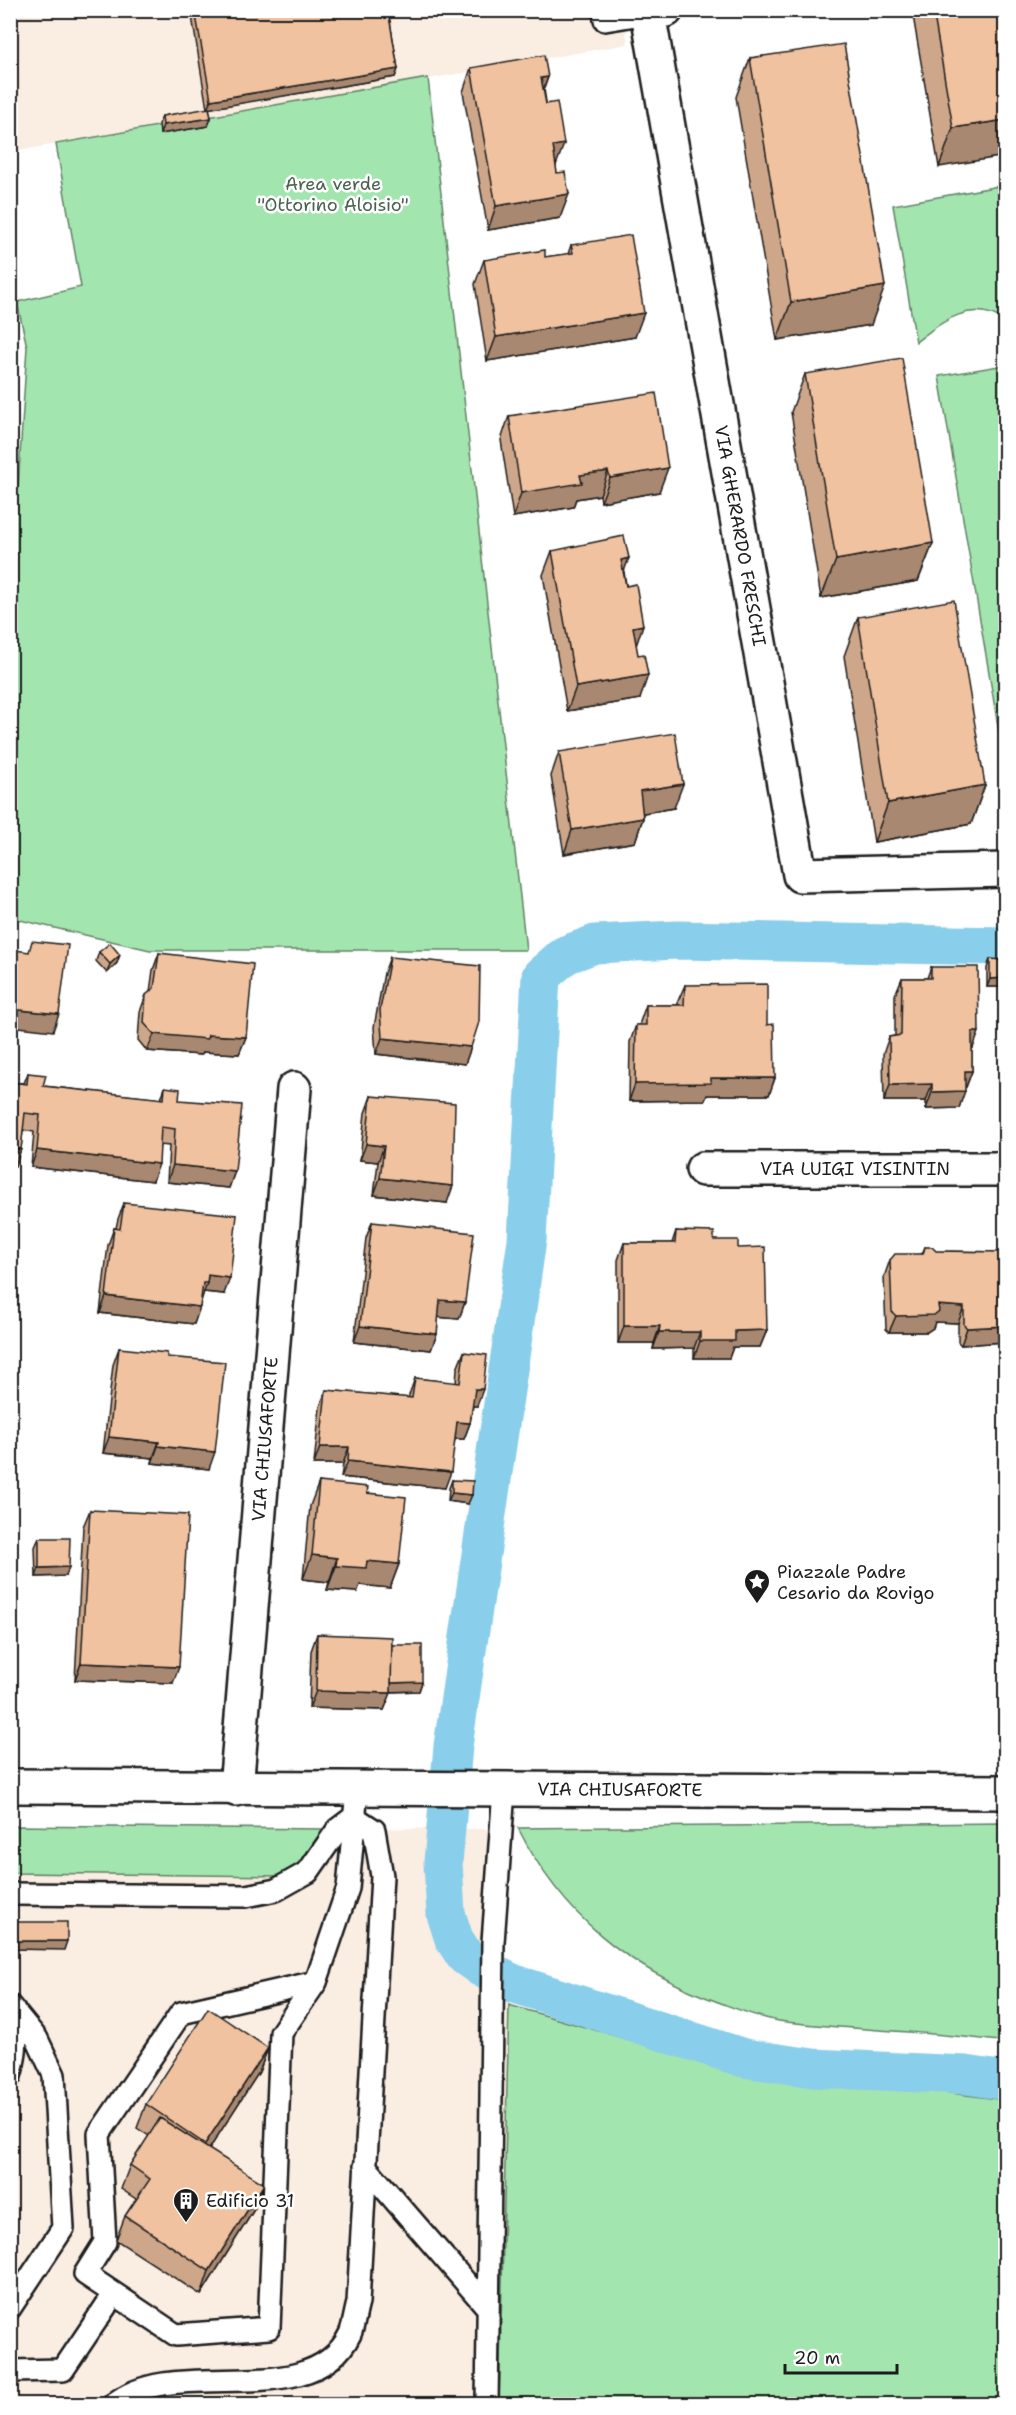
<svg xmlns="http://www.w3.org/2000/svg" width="1016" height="2415" viewBox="0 0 1016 2415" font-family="'Shantell Sans',sans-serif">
  <rect width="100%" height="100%" fill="#fff"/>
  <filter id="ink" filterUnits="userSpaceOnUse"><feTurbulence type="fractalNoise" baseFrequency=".0167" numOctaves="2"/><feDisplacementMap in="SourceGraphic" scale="12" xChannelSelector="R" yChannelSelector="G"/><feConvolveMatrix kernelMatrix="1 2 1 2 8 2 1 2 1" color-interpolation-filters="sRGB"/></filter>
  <g filter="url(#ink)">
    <!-- built -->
    <path fill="#faede2" d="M11,11H623L628,44L11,152Z
      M11,1826L501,1829L509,2005L757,2077L943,2092L1005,2100V2404H11Z"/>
    <!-- green -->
    <path fill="#a3e5af" stroke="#608066" stroke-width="1.5" d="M428,78L526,950H150L11,918L10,488H18L27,347L17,302L81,287L56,144Z
      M1005,185V321C972,298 943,321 916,342L893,205Z
      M1005,365H1006L1005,768L939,376Z
      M1005,1823V2042C930,2030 854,2031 779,2021C759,2018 737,2009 718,2002C628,1969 561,1914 518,1828Z
      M11,1826L322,1829C312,1849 301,1862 283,1876L11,1873Z
      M509,2005L757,2077L943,2092L1005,2100V2404H499Z"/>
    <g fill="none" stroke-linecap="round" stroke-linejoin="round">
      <!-- canal -->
      <path stroke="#89ceea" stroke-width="39" d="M1006,946L677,940L595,944L565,955L541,976L527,1240L453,1746L443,1863L446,1914L454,1939L465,1956L482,1968L512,1983L744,2058L813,2068L966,2075L1006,2081"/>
      <defs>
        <path id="service" d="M604,10L605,20L648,13
          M10,1894L246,1896L276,1890L308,1872L338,1829L354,1817L374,1830L382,1876L358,2303C355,2313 354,2325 350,2334C311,2415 175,2353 114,2404
          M316,1982L281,2033L269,2328L176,2335L85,2274L105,2242L99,2134L181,2013L316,1982L348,1888L357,1790
          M10,2006L37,2039L54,2075L63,2228L10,2308
          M10,2009C18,2033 17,2052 10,2076
          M365,2166L487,2307
          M10,2371L63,2370L114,2294
          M487,2404L493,1942L504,1790"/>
        <g id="minor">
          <path id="s1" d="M666,10L648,13L800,875L1006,870"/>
          <path id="s2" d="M703,1169H1006"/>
          <path id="s3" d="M236,1789L294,1089"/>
        </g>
        <g id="tertiary">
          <path id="s4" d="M10,1786L1006,1792"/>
        </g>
      </defs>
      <!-- service casing -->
      <use href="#service" stroke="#1c1c1c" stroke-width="26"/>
      <!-- minor casing -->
      <use href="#minor" stroke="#1c1c1c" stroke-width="38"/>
      <!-- tertiary casing -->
      <use href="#tertiary" stroke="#1c1c1c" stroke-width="38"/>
      <!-- service -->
      <use href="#service" stroke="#fff" stroke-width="21"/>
      <!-- minor -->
      <use href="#minor" stroke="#fff" stroke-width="33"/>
      <!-- tertiary -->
      <use href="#tertiary" stroke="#fff" stroke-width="33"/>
    </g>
    <!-- wall -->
    <path fill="#cea78a" stroke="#1c1c1c" stroke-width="1.5" d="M191,10H388L398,69L395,77L209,108L211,118L208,126L160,134L159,124L162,116L207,109Z
      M912,10H1005L939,167Z
      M750,58L871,325L777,340L736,97Z
      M471,68L548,77L544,89L556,165L560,218L488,230L463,92Z
      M571,245L635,337L487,361L475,284L484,260L545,257L568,254Z
      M805,374L933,543L918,581L821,598L791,412Z
      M509,416L659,492L601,502L600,495L576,499L573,507L513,517L501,440Z
      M552,551L624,572L636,645L640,699L567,711L543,575Z
      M858,617L985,785L971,824L874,842L844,656Z
      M559,752L674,808L643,813V818L635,842L564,854L551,776Z
      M99,952L117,963L107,973L96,961Z
      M159,953L246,1037L239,1054L203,1052L201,1055L147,1051L138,1040L140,1012L146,995L150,992L153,970Z
      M390,957L471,1047L465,1064L376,1054L374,1027L384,973Z
      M990,959L1004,978L1001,987H987V968Z
      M931,967L973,1048L972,1049V1071L966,1087H965L959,1108L926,1109V1101H884L883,1054L889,1037L895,1036V995L902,978H927Z
      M685,985L767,1025L775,1078L769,1095H707L705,1100L629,1101L630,1042L636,1025H640V1022L646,1005H678V1001Z
      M28,1073L43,1086L161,1099L165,1087L179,1100L235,1171L229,1188L167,1182L169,1146L160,1145L153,1181L31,1167L34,1132L23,1130L21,1149L15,1166H10V1082L24,1083Z
      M371,1096L447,1203L374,1195L378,1162L360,1160L365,1113Z
      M124,1203L224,1294L204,1292L194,1324L100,1313L108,1245L114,1228H116L118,1219Z
      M372,1222L465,1302L459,1319L438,1317L437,1334L431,1350L354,1342L366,1238Z
      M676,1231L714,1240L738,1248L767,1330L760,1347H733L729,1358H694V1348L653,1349L654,1343H618V1260L624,1243H672Z
      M925,1247L936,1251L1005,1252V1342L961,1345L958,1342V1323L935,1322L933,1328L927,1332H889L886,1329L884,1277L890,1260L922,1254Z
      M119,1348L167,1357L209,1469L152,1463L153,1458L103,1453L113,1365Z
      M464,1352L477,1406H473L470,1423L464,1439H455L445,1488L341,1477L343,1464H314L320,1407L326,1390L408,1398L415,1378L456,1383L457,1369Z
      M452,1480L468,1504L448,1501L449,1488Z
      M319,1482L367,1493L399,1564L390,1588L360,1585L357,1592L327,1590L329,1582L303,1579L310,1506Z
      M90,1510L173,1683L75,1680L83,1527Z
      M39,1538L66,1576L36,1577L35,1547Z
      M317,1634L392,1645L422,1682L419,1691L391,1692L384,1710L309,1708L311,1651Z
      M268,2048L259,2072L209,2149L255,2208L201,2295L116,2240L125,2216L136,2199L121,2189L130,2165L149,2136L137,2128L146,2104Z"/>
    <!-- shaded-wall -->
    <path fill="#a88870" stroke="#1c1c1c" stroke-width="1.5" d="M398,69L395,77L207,109L211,100Z
      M548,77L539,101L541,78Z
      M211,118L208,126L160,134L163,125Z
      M1005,120V156L939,167L953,128Z
      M564,144L555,168L553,146Z
      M569,194L560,218L488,230L496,206Z
      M885,286L871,325L777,340L791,302Z
      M644,313L635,337L487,361L496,337Z
      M668,468L659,492L601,502L610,478Z
      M608,471L600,495L576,499L573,507L513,517L521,493L580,475Z
      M933,543L918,581L821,598L836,560Z
      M629,558L620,582L621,560Z
      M643,625L635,649L633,627Z
      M648,675L640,699L567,711L576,687Z
      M683,784L674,808L631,815L640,791Z
      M985,785L971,824L874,842L888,803Z
      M643,818L635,842L564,854L572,830Z
      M120,955L117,963L107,973L110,964Z
      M1004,978L1001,987H987L990,979Z
      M10,1009L59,1014L53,1031L10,1026Z
      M972,1032H979L973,1048L966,1049Z
      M154,1034L208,1035L246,1037L239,1054L203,1052L201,1055L147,1051Z
      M382,1038L471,1047L465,1064L376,1054Z
      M965,1071H972L966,1087L959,1088Z
      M711,1078H775L769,1095H707L705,1100L629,1101L635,1084Z
      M932,1084L926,1101H884L890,1085Z
      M965,1091L959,1108L926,1109L932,1092Z
      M366,1144L384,1146L378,1162L360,1160Z
      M10,1148L21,1149L15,1166H10Z
      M37,1150L159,1164L153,1181L31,1167Z
      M173,1165L235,1171L229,1188L167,1182Z
      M380,1178L453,1186L447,1203L374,1195Z
      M208,1275L230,1278L224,1294L204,1292L207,1283Z
      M106,1296L200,1307L194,1324L100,1313Z
      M440,1300L465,1302L459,1319L434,1317Z
      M938,1305L964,1307L958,1323L935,1322L933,1328L927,1332H889L896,1316Z
      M360,1326L437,1334L431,1350L354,1342Z
      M624,1326H660L654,1343H618Z
      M1005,1326V1342L961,1345L967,1328Z
      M767,1330L760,1347H733L729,1358H694L700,1341L735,1331Z
      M659,1332H700L694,1348L653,1349Z
      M475,1389H483L477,1406H469Z
      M457,1422L470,1423L464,1439H451Z
      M109,1437L159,1442L153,1458L103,1453Z
      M158,1446L215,1452L209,1469L152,1463Z
      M320,1447H349L343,1464H314Z
      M348,1461L451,1472L445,1488L341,1477Z
      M452,1493L472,1495L468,1504L448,1501Z
      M312,1555L337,1558L329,1582L303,1579Z
      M367,1561L399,1564L390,1588L360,1585L357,1592L327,1590L336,1566Z
      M69,1567L66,1576L36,1577L39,1568Z
      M81,1663L179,1667L173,1683L75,1680Z
      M422,1682L419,1691L385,1692L388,1683Z
      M316,1691L391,1693L384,1710L309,1708Z
      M10,1941H67L64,1950L10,1949Z
      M268,2048L259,2072L197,2168L205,2144Z
      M264,2184L255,2208L201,2295L209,2271Z"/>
    <!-- building -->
    <path fill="#f0c2a0" stroke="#1c1c1c" stroke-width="1.5" d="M195,10H388L398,69L211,100Z
      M933,10H1005V120L953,128Z
      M844,44L885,286L791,302L750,58Z
      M544,55L548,77L541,78L546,104L557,102L564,144L553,146L557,173L565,172L569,194L496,206L471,68Z
      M209,108L211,118L163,125L162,116Z
      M631,235L644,313L496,337L484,260L545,250V257L573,253L571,245Z
      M902,358L933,543L836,560L805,374Z
      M656,393L668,468L610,478L608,471L580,475L582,483L521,493L509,416Z
      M624,536L629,558L621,560L626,586L636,584L643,625L633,627L638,655L644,654L648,675L576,687L552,551Z
      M954,600L985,785L888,803L858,617Z
      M675,733L683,784L640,791L643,818L572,830L559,752Z
      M10,940L16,941L15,950L29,952L32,941L68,945L59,1014L10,1009Z
      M110,943L120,955L110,964L99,952Z
      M159,953L253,964L246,1037L208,1035L207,1039L154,1034L144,1023L146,995L154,988Z
      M390,957L480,966L479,1022L471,1047L382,1038L380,1010Z
      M990,959L1004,960V978L990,979Z
      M931,967H978L979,1032H972V1071H965V1091L932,1092V1084L890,1085L889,1037L901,1035L902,978H931Z
      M767,984V1025L774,1024L775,1078H711V1083L635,1084L636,1025H646V1005H684L685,985Z
      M28,1073L46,1075L43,1086L164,1099L165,1087L180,1089L179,1100L242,1105L235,1171L173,1165L175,1129L161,1127L159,1164L37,1150L40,1115L25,1113L21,1149L10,1148V1082L27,1084Z
      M371,1096L455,1103L453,1186L380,1178L384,1146L366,1144Z
      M124,1203L237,1215L230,1278L208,1275L207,1283H203L200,1307L106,1296L114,1228L120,1229Z
      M372,1222L474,1233L465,1302L440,1300L437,1334L360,1326Z
      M676,1231L714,1232V1240H738V1248L765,1247L767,1330L735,1331V1341H700V1332H659L660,1326H624V1243H675Z
      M925,1247H932L936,1251L1005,1252V1326L967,1328L964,1325V1307L938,1305L939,1311L934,1315L896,1316L892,1312L890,1260L895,1254H923Z
      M119,1348L167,1353V1357L225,1362L215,1452L158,1446L159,1442L109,1437Z
      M464,1352L487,1355L483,1389H475L470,1423L457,1422L451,1472L348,1461L349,1447H320L326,1390L412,1398L415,1378L460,1383Z
      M452,1480L473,1481L472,1495L452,1493Z
      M319,1482L368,1487L367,1493L406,1497L399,1564L367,1561L366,1568L336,1566L337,1558L312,1555Z
      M90,1510L188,1515L179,1667L81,1663Z
      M39,1538H70L69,1567L39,1568Z
      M317,1634L392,1637L391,1693L316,1691Z
      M392,1645H422V1682L391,1683Z
      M10,1922H67V1941H10Z
      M208,2008L268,2048L205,2144L146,2104Z
      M160,2118L264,2184L209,2271L125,2216L150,2179L130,2165Z"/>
  </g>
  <!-- icons -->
  <defs>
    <symbol id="sight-pin" viewBox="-11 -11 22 30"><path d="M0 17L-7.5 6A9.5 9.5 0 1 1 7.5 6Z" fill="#1c1c1c" stroke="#fff"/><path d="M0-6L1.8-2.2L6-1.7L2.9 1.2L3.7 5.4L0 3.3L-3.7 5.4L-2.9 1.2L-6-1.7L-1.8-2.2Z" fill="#fff"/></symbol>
    <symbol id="building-pin" viewBox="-11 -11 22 30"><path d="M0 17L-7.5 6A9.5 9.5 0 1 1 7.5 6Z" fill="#1c1c1c" stroke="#fff"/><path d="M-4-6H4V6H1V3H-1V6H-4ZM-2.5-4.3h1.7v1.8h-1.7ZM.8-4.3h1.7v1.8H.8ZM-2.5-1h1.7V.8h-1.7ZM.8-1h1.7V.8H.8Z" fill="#fff"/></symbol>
  </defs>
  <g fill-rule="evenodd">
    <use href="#sight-pin" x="742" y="1567" width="30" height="40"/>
    <use href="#building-pin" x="171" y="2186" width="30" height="40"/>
  </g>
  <g text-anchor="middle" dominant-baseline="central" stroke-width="5" stroke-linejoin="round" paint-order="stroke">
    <!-- park labels -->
    <g font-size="18" fill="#4b624f" stroke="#fff">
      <text x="333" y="184">Area verde<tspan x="333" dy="21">"Ottorino Aloisio"</tspan></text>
    </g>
    <!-- street labels -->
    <g font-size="18" fill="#1c1c1c" stroke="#fff">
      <text stroke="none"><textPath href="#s1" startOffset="549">VIA GHERARDO FRESCHI</textPath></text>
      <text stroke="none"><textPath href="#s2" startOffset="152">VIA LUIGI VISINTIN</textPath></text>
      <text stroke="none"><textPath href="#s3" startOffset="351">VIA CHIUSAFORTE</textPath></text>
      <text stroke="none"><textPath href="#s4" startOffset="610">VIA CHIUSAFORTE</textPath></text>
    </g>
    <!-- poi labels -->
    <g font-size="18" fill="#1c1c1c" stroke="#fff" text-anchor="start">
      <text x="777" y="1572">Piazzale Padre<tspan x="777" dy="21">Cesario da Rovigo</tspan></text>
      <text x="206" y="2201">Edificio 31</text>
    </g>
  </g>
  <!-- margin -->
  <rect width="1016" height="2415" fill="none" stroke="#fff" stroke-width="36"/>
  <rect x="18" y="18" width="980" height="2379" fill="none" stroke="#1c1c1c" stroke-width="2" filter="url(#ink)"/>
  <!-- scale -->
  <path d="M785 2364v9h112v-9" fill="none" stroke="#1c1c1c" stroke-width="3"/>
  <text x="794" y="2364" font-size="18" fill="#1c1c1c" stroke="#ffffff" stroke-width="4.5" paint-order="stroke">20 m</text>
</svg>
